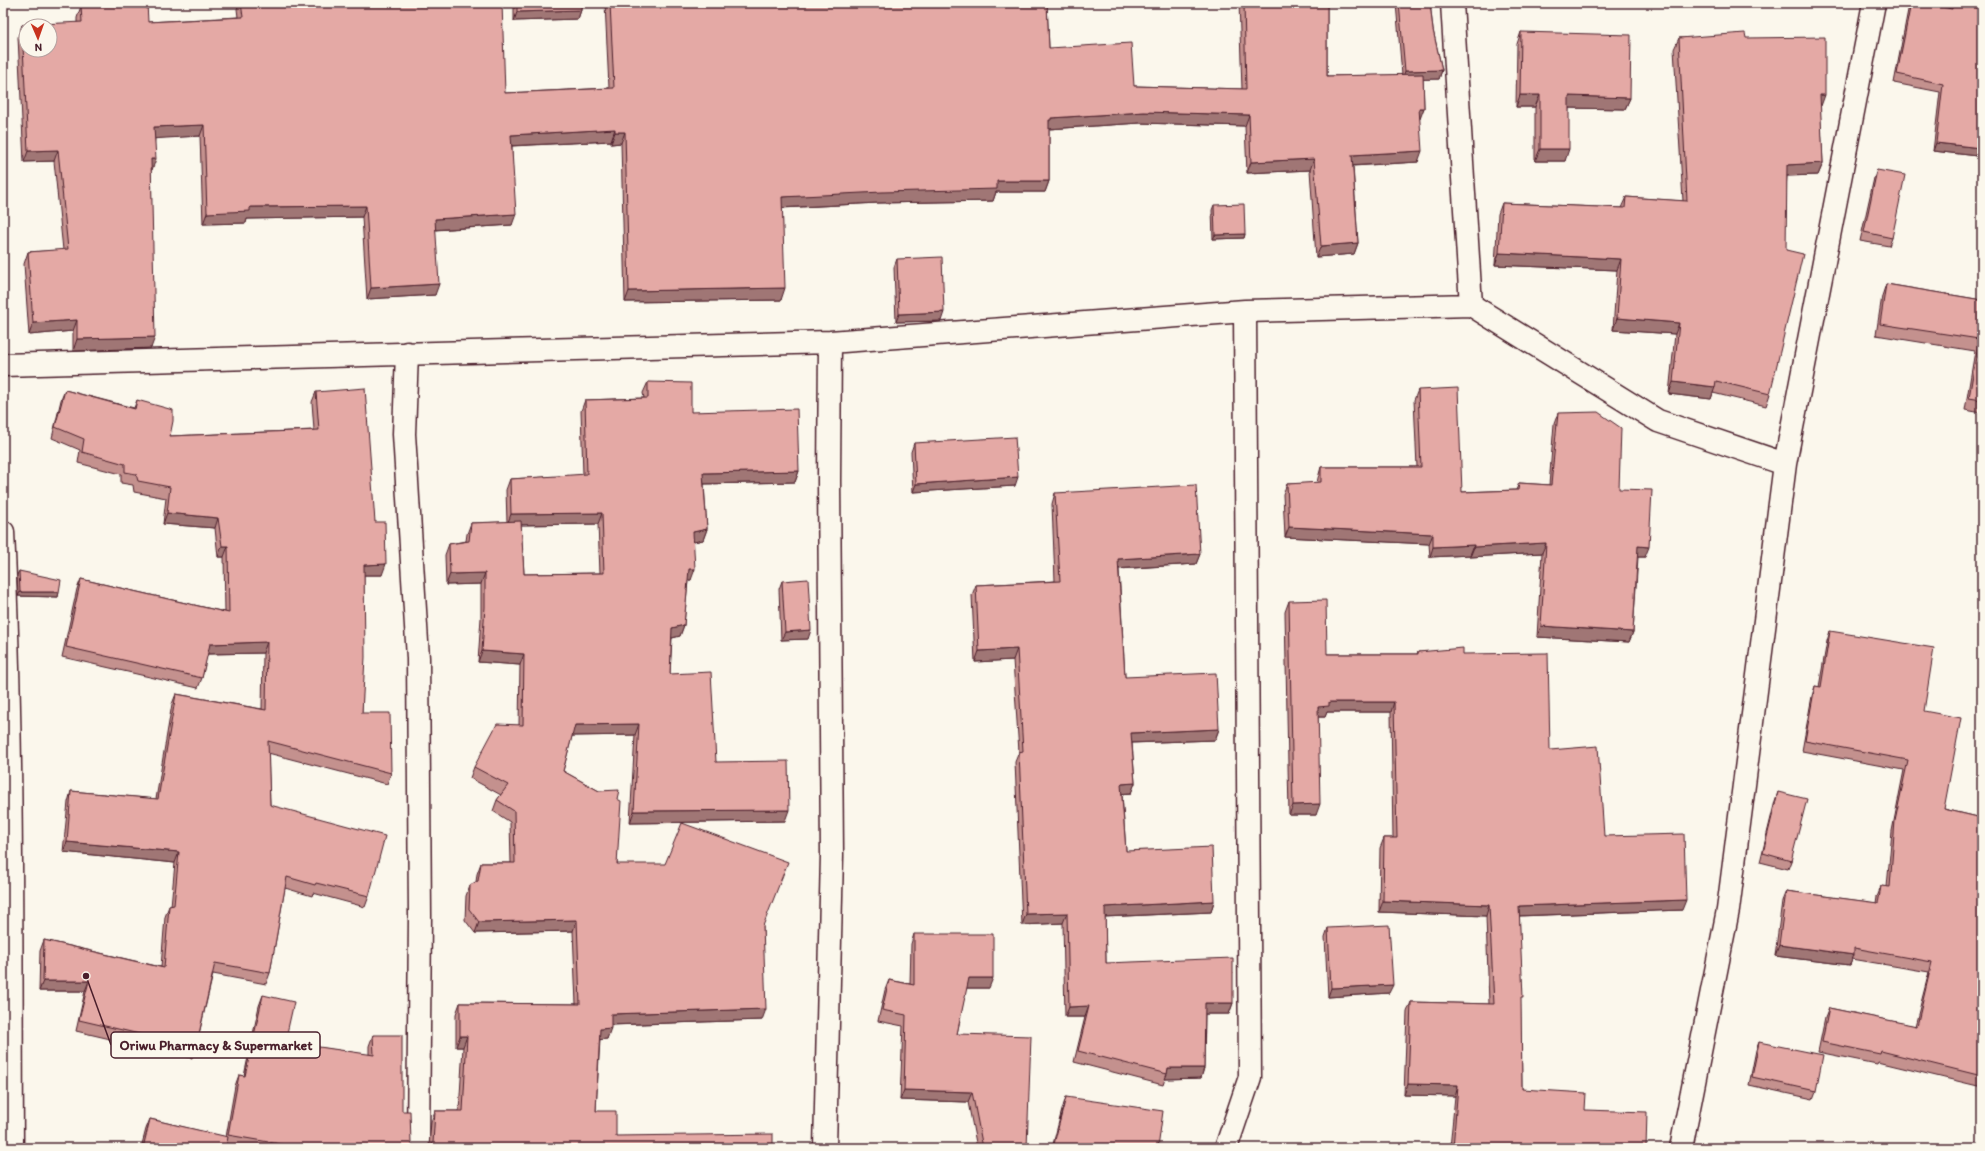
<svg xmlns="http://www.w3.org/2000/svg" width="1985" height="1151" viewBox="0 0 1985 1151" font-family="Itim,sans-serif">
  <rect width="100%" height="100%" fill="#fbf7ec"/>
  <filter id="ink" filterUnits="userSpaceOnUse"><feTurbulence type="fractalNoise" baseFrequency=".025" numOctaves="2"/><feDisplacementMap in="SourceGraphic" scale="8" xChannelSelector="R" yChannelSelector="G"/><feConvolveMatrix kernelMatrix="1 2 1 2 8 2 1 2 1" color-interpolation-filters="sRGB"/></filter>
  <g filter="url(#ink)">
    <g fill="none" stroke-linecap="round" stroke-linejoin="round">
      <defs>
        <path id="minor" d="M1452,3L1471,305
          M407,353L404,434L418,658L420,915L418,1148
          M3,365L830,342L1245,311L1471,305L1658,421L1785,464
          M3,532C13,737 11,943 12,1148
          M825,1148L832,855L829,480L830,342
          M1226,1148L1250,1077L1245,311
          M1681,1148L1728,910L1785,464L1874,3"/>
      </defs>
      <!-- minor casing -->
      <use href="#minor" stroke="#4a1f2b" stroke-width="25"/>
      <!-- minor -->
      <use href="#minor" stroke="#fbf7ec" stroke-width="22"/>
    </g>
    <!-- wall -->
    <path fill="#c4918e" stroke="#4a1f2b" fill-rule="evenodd" d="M239,3H419V6L505,93L609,88L605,3H1047L1049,48L1134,86L1242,89L1239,3H1327V76L1402,75L1396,3H1430L1433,30L1442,70L1439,79H1423L1424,108L1419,119L1418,162L1353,166L1358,243L1354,254L1316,257L1310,170L1247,173L1245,126L1140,123L1049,129V181L1045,192H996L993,201L878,203L782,208L781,300L625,302L621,143L611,144V141L512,146V225L435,230V295L367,299L362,217L247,219L246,223L203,224L200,136L155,138L152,170H151V348L73,351V331L29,335L24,264L28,252L63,250L54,161L24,162L18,37L22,25L77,23V18L81,6L148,22L238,17L237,9Z
      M514,3H581V10L578,19L514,21Z
      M1911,3L1949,9V3H1982L1981,148L1978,156L1933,151L1940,92L1894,83L1908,10Z
      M1521,32L1630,98L1625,109L1569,108L1565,161H1535V107H1516L1517,44Z
      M1679,38H1746L1821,106H1820L1823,163L1818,175L1787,176L1770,394L1766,406L1713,393L1711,399L1669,394L1675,334L1613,330L1617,270L1495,265L1498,214L1502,203L1621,208L1626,197L1683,201L1674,49Z
      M1877,170L1892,238L1889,246L1860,241L1874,178Z
      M1214,205L1245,234L1244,238L1213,239L1212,210Z
      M897,259L941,321L896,322L894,267Z
      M1886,284L1982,300V413L1965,410L1975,351L1876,335L1882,296Z
      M648,382L691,412L799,471L795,482L704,484L707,529L703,540L693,542L691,580H688L684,625L680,636L672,638L670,674L716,762L785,821L630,823L635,735L572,736L563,771L599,791L617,799V864L763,927L762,1020L611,1025L607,1039H600L596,1111L616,1136L429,1146L431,1122L435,1111H459L463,1047H456V1014L460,1003L576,1004L573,931L475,933L465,920L466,896L470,885L476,882L477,874L481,863H511L510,822L493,811L497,800L501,795L470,778L474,767L519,725L520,665L478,662L481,618V584L446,585L445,555L449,544L466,541L467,534L471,523L507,522L506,490L510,479L583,475L581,411L585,400L644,398L643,393ZM598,524L600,573L524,574L521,525Z
      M65,390L134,408L137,400L170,436L314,430L312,402L316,392L375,522L382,575H364L362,713L391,773L387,784L268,753L270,805L369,896L365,907L313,893L312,896L285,888L270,973L266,984L213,974L196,1047L192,1058L76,1031L85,991H39L40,951L44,940L161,967L165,917L169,906H171L175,863L63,852L68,802L71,791L156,799L172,704L176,694L262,709L263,653L207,654L202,678L198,688L62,657L77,589L81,579L225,612L224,557H218L215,528L163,524L166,498L134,492L133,485L121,483V474L78,463L80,450L52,438L61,400Z
      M1418,390L1462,492L1516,490L1519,483L1549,485L1554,424L1558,413L1619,489L1645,557H1638L1633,632L1629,642L1537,637L1542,553L1470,557V555L1430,557L1429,544L1285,537L1283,494L1287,484L1317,483L1318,478L1321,467H1417L1414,400Z
      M914,443L1015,486L913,492L911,452Z
      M1055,493L1200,554L1196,564L1119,569L1125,677L1219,729L1215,740L1132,743L1135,783L1131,793L1122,794L1126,851L1214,901L1211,912L1105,917L1106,963L1233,1003L1229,1014H1205L1204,1068L1201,1078L1165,1079L1163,1085L1074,1062L1085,1017H1065L1063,923L1022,925L1015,762L1019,752L1013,660L975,662L972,595L976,585L1055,581L1052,504Z
      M19,571L59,592L58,597L18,596L17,575Z
      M782,581L808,639L781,640L779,589Z
      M1289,601L1327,654H1417L1418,652L1463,654L1550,750L1604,836L1682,910L1519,916L1522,1089L1585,1110L1646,1148H1450L1455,1096L1404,1095L1407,1012L1411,1002L1489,1004L1486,916L1379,912L1380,848L1384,838H1393L1391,712H1327L1325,717H1318L1316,815H1289L1285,612Z
      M1830,631L1924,711L1944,809L1982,818V1087L1878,1062L1877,1064L1818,1052L1825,1018L1829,1008L1915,1026L1929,972L1852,959L1850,965L1775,956L1782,901L1786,891L1876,903L1877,896L1881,886L1887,887L1892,831L1904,770L1802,751L1812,696L1815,686L1819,687L1827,641Z
      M1778,792L1791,861L1788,869L1760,862L1775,801Z
      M1328,928L1389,993L1328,997L1325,937Z
      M914,934L989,988H966L957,1034L1027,1148H977L968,1102L900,1100L903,1026L878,1021L885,990L889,980L910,984L911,944Z
      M263,995L285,1042L369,1055V1046L373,1035L402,1111L411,1143L415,1148H417H235L226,1146V1148H141L146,1129L150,1119L226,1137L235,1086L239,1075L244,1076L259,1006Z
      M1759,1042L1816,1091L1813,1099L1749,1085L1756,1050Z
      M1066,1097L1158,1148H1052L1062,1110Z"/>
    <!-- shaded-wall -->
    <path fill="#a07674" stroke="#4a1f2b" d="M581,10L578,19L514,21L517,12Z
      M1442,70L1439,79L1402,80L1405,71Z
      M1520,95H1540L1535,107H1516Z
      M1820,95H1825L1821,106H1815Z
      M1569,96L1630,98L1625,109L1565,108Z
      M1419,108H1424L1420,119H1415Z
      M1144,112L1249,115L1245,126L1140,123L1048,129L1049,120L1051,118Z
      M204,125L200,136L150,139L154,127Z
      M615,129L611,141L507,146L511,135Z
      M615,132H625L621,143L611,144Z
      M1936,143L1981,148L1978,156L1933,151Z
      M1540,149H1569L1565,161H1535Z
      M58,150L54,161L24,162L28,151Z
      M1422,151L1418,162L1348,166L1352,155Z
      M151,159H156L152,170H147Z
      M1314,159L1310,170L1247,173L1251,162Z
      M1823,163L1818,175L1783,176L1787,165Z
      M997,181H1049L1045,192H996L993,201L878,203L778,208L782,197Z
      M366,206L362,217L247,219L246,223L203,224L207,213L250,207Z
      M516,214L512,225L431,230L435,219Z
      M1245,234L1244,238L1213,239L1215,235Z
      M1358,243L1354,254L1316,257L1321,246Z
      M1499,253L1621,259L1617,270L1495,265Z
      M439,284L435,295L367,299L371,288Z
      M785,288L781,300L625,302L629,291Z
      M944,312L941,321L896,322L899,314Z
      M1617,318L1679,323L1675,334L1613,330Z
      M77,320L73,331L29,335L33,323Z
      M155,337L151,348L73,351L77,339Z
      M1673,382L1715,387L1711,399L1669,394Z
      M799,471L795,482L699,484L703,473Z
      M1018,477L1015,486L913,492L916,484Z
      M167,513L218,518L215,528L163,524Z
      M602,513L598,524L507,525L511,514Z
      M1289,527L1433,534L1429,544L1285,537Z
      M707,529L703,540L689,543L693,532Z
      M1546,543L1542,553L1470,557L1474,547Z
      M1474,545L1470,555L1430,557L1433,547Z
      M222,546H228L224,557H218Z
      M1638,546L1649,547L1645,557H1635Z
      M1200,554L1196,564L1114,569L1118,559Z
      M386,564L382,575H360L364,565Z
      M689,569H695L691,580H685Z
      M485,573L481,584L446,585L450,574Z
      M20,592H59L58,597L18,596Z
      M684,625L680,636L668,639L672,628Z
      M1541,626L1633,632L1629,642L1537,637Z
      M811,630L808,639L781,640L785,632Z
      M267,642L263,653L206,654L210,644Z
      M1017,649L1013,660L975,662L979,651Z
      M482,651L524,654L520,665L478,662Z
      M1329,702H1394L1391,712H1327L1325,717H1314L1318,707Z
      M639,724L635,735L571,736L575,725Z
      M1219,729L1215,740L1127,743L1131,733Z
      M1135,783L1131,793L1117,794L1121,784Z
      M1320,804L1316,815H1289L1293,805Z
      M789,810L785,821L630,823L634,811Z
      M67,842L179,852L175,863L63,852Z
      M1686,900L1682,910L1515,916L1519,906Z
      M1214,901L1211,912L1101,917L1105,907Z
      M1383,901L1489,905L1486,916L1379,912Z
      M1067,913L1063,923L1022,925L1026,914Z
      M577,920L573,931L475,933L479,922Z
      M1779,945L1854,955L1850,965L1775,956Z
      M969,978H993L989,988H965Z
      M43,981H89L85,991H39Z
      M1393,985L1389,993L1328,997L1331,988Z
      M1205,1003H1233L1229,1014H1202Z
      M1089,1006L1085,1017H1065L1069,1007Z
      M766,1009L762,1020L607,1025L611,1014Z
      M611,1028L607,1039L596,1040L600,1029Z
      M460,1036H467L463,1047H456Z
      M1168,1068H1204L1201,1078L1165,1079L1167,1074Z
      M1408,1084L1458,1085L1455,1096L1404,1095Z
      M904,1090L972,1092L968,1102L900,1100Z"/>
    <!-- building -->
    <path fill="#e4a9a5" stroke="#4a1f2b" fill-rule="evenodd" d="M139,3H147L148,22L243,17L241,3H419V6L458,3H502L505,93L614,88L610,3H1047L1049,48L1131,43L1134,86L1246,89L1244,3H1327V76L1423,74L1424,108H1419L1422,151L1352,155L1358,243L1321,246L1314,159L1251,162L1249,115L1144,112L1051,118V120H1049V181H997V189L882,192L782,197L785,288L629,291L625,132H615V129L511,135L516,214L435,219L439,284L371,288L366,206L250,207V211L207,213L204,125L154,127L156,159H151L155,337L77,339V320L33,323L28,252L68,249L58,150L28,151L22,25L82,22L81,6ZM26,26H50V50H26Z
      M517,3H581V10L517,12Z
      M1399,3H1430L1433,30L1442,70L1405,71Z
      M1911,3H1919L1952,9V3H1982V137L1981,148L1936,143L1943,84L1897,74Z
      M1521,32L1631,35L1630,98L1569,96V149H1540V95H1520Z
      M1745,33L1746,38L1825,37V95H1820L1823,163L1787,165L1786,250L1803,254L1770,394L1716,381L1715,387L1673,382L1679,323L1617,318L1621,259L1499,253L1502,203L1625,208L1626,197L1687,201L1679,38Z
      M1877,170L1905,175L1892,238L1864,232Z
      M1244,204L1245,234L1215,235L1214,205Z
      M942,257L944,312L899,314L897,259Z
      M1886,284L1982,300V400L1969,398L1979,339L1880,324Z
      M648,382L691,383V412L797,409L799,471L703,473L707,529L693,532L695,569H689L684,625L672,628L670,674L711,672L716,762L788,761L789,810L634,811L639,724L575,725L563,771L599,791L619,790L617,799L621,801L617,864H665L682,823L788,862L763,926L766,1009L611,1014V1028L600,1029L596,1111H616V1136L773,1134V1148H428L433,1143L435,1111H463L467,1036H460V1003L580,1004L577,920L479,922L469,909L470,885L478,881L481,863H515L514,811L497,800L508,785L474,767L497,724L523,725L524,654L482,651L485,607V573L450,574L449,544L469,541L471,523L521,521L524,574L604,573L602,513L511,514L510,479L587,474L585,400L648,398Z
      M365,388L375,522H385L386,564L364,565L365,657L362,713H390L391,773L268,741L270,805L385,836L369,896L316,883L315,885L287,877L270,973L215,963L196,1047L79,1020L89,981H43L44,940L164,968L169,906L174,905L179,852L67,842L71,791L158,799L176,694L266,710L267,642L210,644L202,678L66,647L81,579L229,613L228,546H222L218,518L167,513L170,487L138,481L136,474L125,472V464L82,452L84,439L55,427L65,390L135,409L137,400L173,410V421L170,436L319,430L316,392Z
      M1458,388L1462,492L1518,490L1519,483L1551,485L1558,413L1598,412L1621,428L1619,489L1652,490L1649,547L1638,546L1633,632L1541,626L1546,543L1474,547V545L1433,547V534L1289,527L1287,484L1321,482V467H1421L1418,390Z
      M1015,437L1018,477L916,484L914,443Z
      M1196,485L1200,554L1118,559L1125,677L1216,673L1219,729L1131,733L1135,783L1121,784L1126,851L1212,847L1214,901L1105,907L1106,963L1233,958V1003H1205L1204,1068H1168L1167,1074L1078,1051L1089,1006L1069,1007L1067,913L1026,914L1019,752L1023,751L1017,649L979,651L976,585L1060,581L1055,493Z
      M19,571L61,580L59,592H20Z
      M808,579L811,630L785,632L782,581Z
      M1326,600L1327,654H1418V652L1463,648V654L1548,653L1550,750L1598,746L1604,836L1684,834L1686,900L1519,906L1523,997H1521L1522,1089L1586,1093L1585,1110L1647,1112L1646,1148H1453L1458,1085L1408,1084L1411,1002L1494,1004L1489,905L1383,901L1384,838H1397L1394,702H1329V706L1318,707L1320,804L1293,805L1289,601Z
      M1830,631L1934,648L1924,711L1961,718L1944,809L1982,818V1076L1881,1051L1880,1054L1822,1042L1829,1008L1917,1026L1932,962L1854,948V955L1779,945L1786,891L1878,903L1881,886L1890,887L1895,821L1908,760L1805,741L1815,686L1821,687Z
      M1778,792L1807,799L1791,861L1763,853Z
      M1389,925L1393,985L1331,988L1328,928Z
      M914,934H993V978H969L957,1034L1031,1036L1027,1148H983L972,1092L904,1090L906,1015L882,1010L889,980L914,985Z
      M263,995L294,1002L285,1042L374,1055L373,1035H402V1111H410L411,1143L415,1148H417H303L228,1135L239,1075L245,1076Z
      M1759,1042L1823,1055L1816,1091L1752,1077Z
      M1066,1097L1163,1111L1158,1148H1053Z
      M150,1119L228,1137L226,1148H143Z"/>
  </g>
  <!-- callouts -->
  <path fill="none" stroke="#4a1f2b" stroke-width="1.5" d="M86 976L111 1045"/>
  <circle fill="#4a1f2b" stroke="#fbf7ec" stroke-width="1.5" cx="86" cy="976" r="4"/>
  <rect fill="#fbf7ec" stroke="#4a1f2b" stroke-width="1.5" x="111" y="1032" width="209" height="26" rx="4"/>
  <g font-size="14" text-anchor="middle" font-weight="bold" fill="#4a1f2b">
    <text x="216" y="1050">Oriwu Pharmacy &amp; Supermarket</text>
  </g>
  <!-- margin -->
  <rect width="1985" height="1151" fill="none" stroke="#fbf7ec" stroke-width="16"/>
  <rect x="8" y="8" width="1969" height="1135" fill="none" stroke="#4a1f2b" stroke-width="1.5" filter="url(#ink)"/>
  <!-- north arrow -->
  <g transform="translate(38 38) rotate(178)"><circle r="19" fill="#fbf7ec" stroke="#b4a19f"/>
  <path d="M0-3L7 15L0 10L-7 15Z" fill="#c8321e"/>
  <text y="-6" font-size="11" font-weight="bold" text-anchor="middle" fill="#4a1f2b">N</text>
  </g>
</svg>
